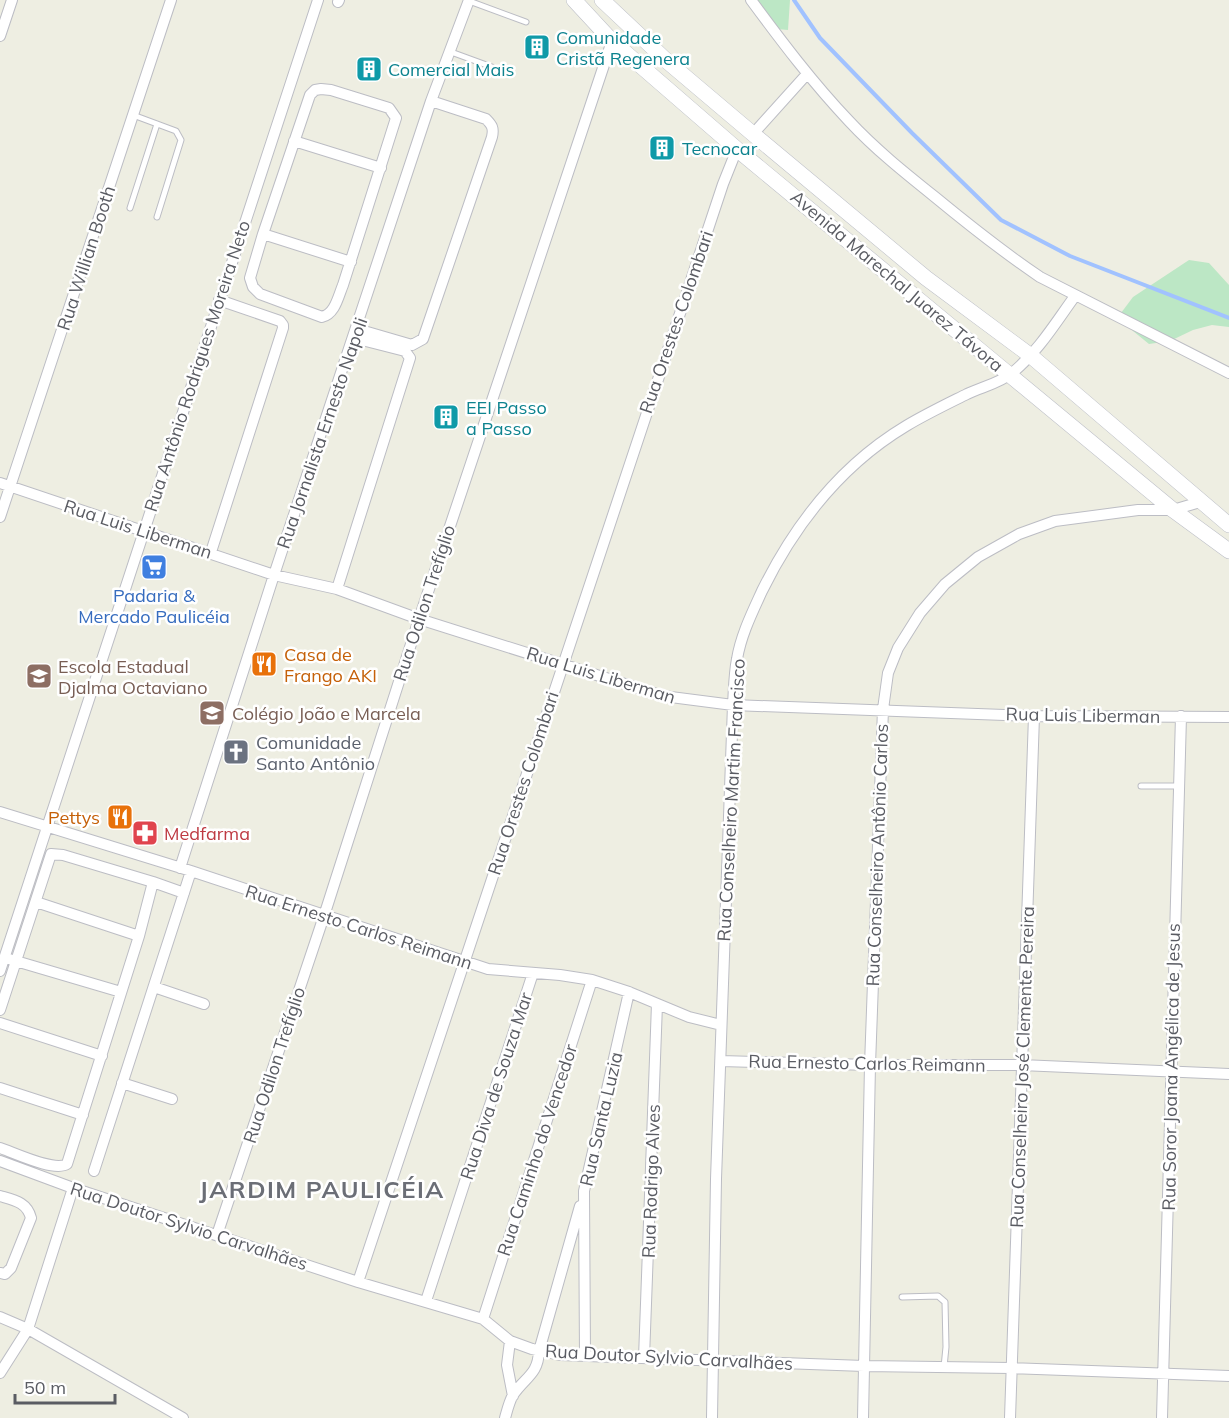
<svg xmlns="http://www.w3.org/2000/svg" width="1229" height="1418" viewBox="0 0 1229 1418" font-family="Mulish,sans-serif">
  <rect width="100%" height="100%" fill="#eeeee2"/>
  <!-- green -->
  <path fill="#bce7c5" d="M749,0H790L788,30L767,28Z
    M1189,260L1209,263L1229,285V327L1212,325L1193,330L1170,341L1149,344L1133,331L1121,313L1133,297Z"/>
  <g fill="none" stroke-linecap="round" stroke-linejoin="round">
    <!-- stream -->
    <path stroke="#a1c2ff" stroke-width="4" d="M794,0L820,38L912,133L1001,220L1070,256L1229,318"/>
    <defs>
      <path id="lane" d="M469,1L526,22
        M451,52L492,67
        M133,115L176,131L181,140L157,217
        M130,208L157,124
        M1141,786H1178
        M902,1297L938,1296L945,1302L946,1347L944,1367"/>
      <path id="street" d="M751,0C782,42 813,83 849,121C875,149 905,173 935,197C969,225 1003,252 1040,277L1229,373
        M338,2L339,0
        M0,36L12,0
        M321,89L331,90L389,108L396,118L343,285C338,297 335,314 322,317L260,294L253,287L250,278L263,234L310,95L315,90Z
        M753,134L807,74
        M294,141L381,168
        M263,234L351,262
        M357,329L412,345L423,339L492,137C494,128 492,125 486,119L431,101
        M0,483L274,575L337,589L419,619L663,696L733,705L1034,716L1229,717
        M0,517L171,0
        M211,552L283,328V325L280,321L219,300
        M337,589L410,358L405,351L354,338
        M0,812L191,871L488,969L560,975L592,980L629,992L689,1017L721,1025
        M180,868L274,575L431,101L469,0
        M36,902L139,936
        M9,959L121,992
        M0,971L318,0
        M154,987L204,1004
        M0,1010L51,854L63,855L153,882
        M0,1023L102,1056
        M721,1061L870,1065H1021L1229,1074
        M122,1083L172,1099
        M0,1088L83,1115
        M0,1148C15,1153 54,1172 67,1164L139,936L153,882L184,893
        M0,1161L73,1188L358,1282L483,1319L510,1341L532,1349L560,1355L864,1366L1011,1368L1229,1376
        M94,1171L191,871
        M0,1196C14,1200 27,1202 31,1218L11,1268L5,1274L0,1273
        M217,1235L324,916L419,619L612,41
        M358,1282L723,184L737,149
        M426,1301L533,973
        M0,1317L28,1329L183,1418
        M483,1319L592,980
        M510,1341L507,1365L513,1396
        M585,1356L584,1191L629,992
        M644,1358L657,1004
        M0,1373L28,1329L73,1188
        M505,1418C507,1411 509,1402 513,1395C525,1377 538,1375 539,1351L580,1206
        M712,1418L716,1179L733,705C734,690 734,674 737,659C741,635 752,613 762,591C795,524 841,465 906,426C926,414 947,404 967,394C982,387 1000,383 1012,373C1038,352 1056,322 1075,296
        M863,1418L870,1065L883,709L888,673L898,648L920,613L945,584L978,557L1019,534L1055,521L1138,510H1173L1200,502
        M1010,1418L1034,716
        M1162,1418L1181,716"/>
      <path id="secondary" d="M574,0L612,41L739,151L1173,510L1229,551
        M602,0L669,63L753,134L926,278L1031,356L1229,525"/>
    </defs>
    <!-- lane casing -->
    <use href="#lane" stroke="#bcbdc4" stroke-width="7"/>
    <!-- street casing -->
    <use href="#street" stroke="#bcbdc4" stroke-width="12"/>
    <!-- secondary casing -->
    <use href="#secondary" stroke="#bec0c8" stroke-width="16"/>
    <!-- lane -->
    <use href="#lane" stroke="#fff" stroke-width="5"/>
    <!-- street -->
    <use href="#street" stroke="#fff" stroke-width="10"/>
    <!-- secondary -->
    <use href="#secondary" stroke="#fff" stroke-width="15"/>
  </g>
  <!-- icons -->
  <defs>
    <symbol id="building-square" viewBox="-11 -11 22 22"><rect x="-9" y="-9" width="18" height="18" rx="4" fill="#0f9aa8" stroke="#fff"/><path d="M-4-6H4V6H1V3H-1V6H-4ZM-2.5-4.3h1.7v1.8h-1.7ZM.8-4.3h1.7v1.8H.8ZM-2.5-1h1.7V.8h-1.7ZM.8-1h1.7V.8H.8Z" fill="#fff"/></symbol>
    <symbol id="supermarket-square" viewBox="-11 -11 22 22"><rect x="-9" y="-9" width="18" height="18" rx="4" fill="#3f7fe0" stroke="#fff"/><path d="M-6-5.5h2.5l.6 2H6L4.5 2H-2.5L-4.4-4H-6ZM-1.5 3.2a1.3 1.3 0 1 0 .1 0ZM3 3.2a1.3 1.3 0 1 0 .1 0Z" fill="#fff"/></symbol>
    <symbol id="restaurant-square" viewBox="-11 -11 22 22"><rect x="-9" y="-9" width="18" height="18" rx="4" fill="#e8710a" stroke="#fff"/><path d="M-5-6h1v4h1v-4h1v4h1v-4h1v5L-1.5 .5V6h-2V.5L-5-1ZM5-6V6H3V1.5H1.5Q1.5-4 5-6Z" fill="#fff"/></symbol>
    <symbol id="school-square" viewBox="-11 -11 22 22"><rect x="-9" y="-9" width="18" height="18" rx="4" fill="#8d6e63" stroke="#fff"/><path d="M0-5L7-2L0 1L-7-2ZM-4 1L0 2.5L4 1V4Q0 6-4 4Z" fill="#fff"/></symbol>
    <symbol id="church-square" viewBox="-11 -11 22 22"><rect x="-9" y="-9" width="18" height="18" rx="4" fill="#6b7280" stroke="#fff"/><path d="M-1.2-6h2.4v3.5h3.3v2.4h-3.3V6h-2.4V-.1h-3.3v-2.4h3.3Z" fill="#fff"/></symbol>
    <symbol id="pharmacy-square" viewBox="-11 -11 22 22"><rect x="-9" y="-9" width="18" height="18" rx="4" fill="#e0444e" stroke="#fff"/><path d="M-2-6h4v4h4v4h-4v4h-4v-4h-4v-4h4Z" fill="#fff"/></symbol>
  </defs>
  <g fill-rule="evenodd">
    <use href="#building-square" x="522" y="32" width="30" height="30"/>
    <use href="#building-square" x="354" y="54" width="30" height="30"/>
    <use href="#building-square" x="647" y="133" width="30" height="30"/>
    <use href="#building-square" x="431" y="402" width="30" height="30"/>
    <use href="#supermarket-square" x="139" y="552" width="30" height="30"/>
    <use href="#restaurant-square" x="249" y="649" width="30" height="30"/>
    <use href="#school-square" x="24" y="661" width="30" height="30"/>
    <use href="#school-square" x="197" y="698" width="30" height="30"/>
    <use href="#church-square" x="221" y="737" width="30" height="30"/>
    <use href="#restaurant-square" x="105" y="802" width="30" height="30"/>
    <use href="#pharmacy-square" x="130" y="818" width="30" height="30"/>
  </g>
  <g text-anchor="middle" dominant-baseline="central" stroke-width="5" stroke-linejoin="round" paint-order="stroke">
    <!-- culture labels -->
    <g font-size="18" fill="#0d838f" stroke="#fff" text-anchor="start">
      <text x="556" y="37">Comunidade<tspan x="556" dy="21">Cristã Regenera</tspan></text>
      <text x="388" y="69">Comercial Mais</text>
      <text x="682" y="148">Tecnocar</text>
      <text x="466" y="407">EEI Passo<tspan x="466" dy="21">a Passo</tspan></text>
    </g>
    <!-- street labels -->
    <g font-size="18" fill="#5a5c63" stroke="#fff">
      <text transform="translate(86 258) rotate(-72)">Rua Willian Booth</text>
      <text transform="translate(897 281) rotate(40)">Avenida Marechal Juarez Távora</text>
      <text transform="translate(676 322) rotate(-71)">Rua Orestes Colombari</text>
      <text transform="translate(197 366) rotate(-72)">Rua Antônio Rodrigues Moreira Neto</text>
      <text transform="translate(322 433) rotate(-71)">Rua Jornalista Ernesto Napoli</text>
      <text transform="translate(138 529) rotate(18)">Rua Luis Liberman</text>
      <text transform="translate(424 603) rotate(-72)">Rua Odilon Trefíglio</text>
      <text transform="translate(601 675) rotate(17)">Rua Luis Liberman</text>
      <text transform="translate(1083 715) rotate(1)">Rua Luis Liberman</text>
      <text transform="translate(523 783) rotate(-72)">Rua Orestes Colombari</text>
      <text transform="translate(731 800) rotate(-87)">Rua Conselheiro Martim Francisco</text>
      <text transform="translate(877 855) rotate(-88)">Rua Conselheiro Antônio Carlos</text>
      <text transform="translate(359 927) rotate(18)">Rua Ernesto Carlos Reimann</text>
      <text transform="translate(867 1063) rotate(1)">Rua Ernesto Carlos Reimann</text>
      <text transform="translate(274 1065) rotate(-72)">Rua Odilon Trefíglio</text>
      <text transform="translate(1022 1067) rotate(-88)">Rua Conselheiro José Clemente Pereira</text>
      <text transform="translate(1171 1067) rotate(-89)">Rua Soror Joana Angélica de Jesus</text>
      <text transform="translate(496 1086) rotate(-72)">Rua Diva de Souza Mar</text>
      <text transform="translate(601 1119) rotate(-77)">Rua Santa Luzia</text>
      <text transform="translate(537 1150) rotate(-72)">Rua Caminho do Vencedor</text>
      <text transform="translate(651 1181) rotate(-88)">Rua Rodrigo Alves</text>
      <text transform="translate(189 1226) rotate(18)">Rua Doutor Sylvio Carvalhães</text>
      <text transform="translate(669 1357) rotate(3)">Rua Doutor Sylvio Carvalhães</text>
    </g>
    <!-- shop labels -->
    <g font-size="18" fill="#366cbe" stroke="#fff">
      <text x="154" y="595">Padaria &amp;<tspan x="154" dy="21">Mercado Paulicéia</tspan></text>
    </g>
    <!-- food labels -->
    <g font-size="18" fill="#c56008" stroke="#fff" text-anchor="start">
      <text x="284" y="654">Casa de<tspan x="284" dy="21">Frango AKI</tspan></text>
      <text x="100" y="817" text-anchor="end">Pettys</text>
    </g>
    <!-- education labels -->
    <g font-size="18" fill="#785e54" stroke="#fff" text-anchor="start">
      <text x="58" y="666">Escola Estadual<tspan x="58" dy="21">Djalma Octaviano</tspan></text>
      <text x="232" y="713">Colégio João e Marcela</text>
    </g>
    <!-- worship labels -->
    <g font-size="18" fill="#5b616d" stroke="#fff" text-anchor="start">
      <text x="256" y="742">Comunidade<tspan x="256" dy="21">Santo Antônio</tspan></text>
    </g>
    <!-- health labels -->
    <g font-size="18" fill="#be3a42" stroke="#fff" text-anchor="start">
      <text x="164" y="833">Medfarma</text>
    </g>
    <!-- district labels -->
    <g font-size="24" font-weight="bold" letter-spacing="1.5" fill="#6b6e76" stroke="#fff">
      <text x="322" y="1189">JARDIM PAULICÉIA</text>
    </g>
  </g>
  <!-- scale -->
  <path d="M15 1394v9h100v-9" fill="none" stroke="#5a5c63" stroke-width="3"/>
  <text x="24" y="1394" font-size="18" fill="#5a5c63" stroke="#ffffff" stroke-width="4.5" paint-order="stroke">50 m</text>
</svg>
